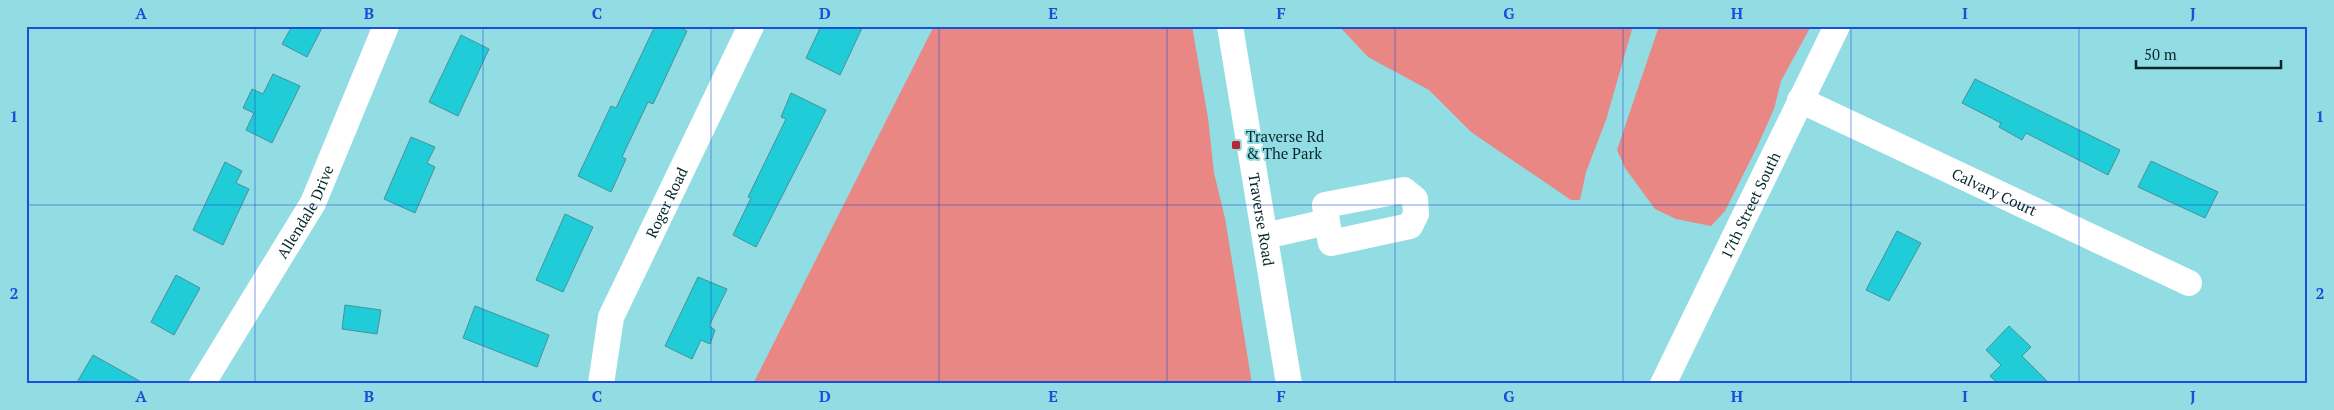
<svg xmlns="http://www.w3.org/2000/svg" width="2334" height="410" viewBox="0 0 2334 410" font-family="'PT Serif',serif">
  <rect width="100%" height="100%" fill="#92dde3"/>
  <!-- green -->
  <path fill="#e88783" d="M934,26H1192L1208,118L1214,173L1225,218L1252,384H753Z
    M1339,26H1633L1606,120L1586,172L1580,200H1571L1471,132L1429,90L1368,57Z
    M1659,26H1811L1781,81L1774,109L1757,147L1725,211L1711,226L1676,219L1655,209L1625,168L1617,150Z"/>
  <!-- building -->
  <path fill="#20ccd8" stroke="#479298" d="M292,26H323L307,57L282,44Z
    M655,26H676L687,31L653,104L648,102L622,157L626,159L611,192L578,176L611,106L616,108Z
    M821,26H863L840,75L806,58Z
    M461,35L489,49L458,116L429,102Z
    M273,74L300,86L272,143L246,130L254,113L243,108L252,89L263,94Z
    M1975,79L2120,150L2108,175L2026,133L2022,140L1999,127L2001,123L1962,103Z
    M791,93L826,110L756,247L733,235L751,198L748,197L786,119L781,117Z
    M411,137L435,147L427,163L435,167L415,213L384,199Z
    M2151,161L2218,192L2205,218L2138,187Z
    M225,162L242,171L236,183L249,189L223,245L193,230Z
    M565,214L593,227L563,292L536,280Z
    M1897,231L1921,243L1889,301L1866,290Z
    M176,275L200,288L174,335L151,322Z
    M698,277L727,289L709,326L715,330L710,344L701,340L692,359L665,346Z
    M345,305L381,310L377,334L342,329Z
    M475,306L549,335L537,367L463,338Z
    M2009,326L2031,347L2022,356L2050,384H1998L1990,376L2001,365L1986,350Z
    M93,355L145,384H76Z"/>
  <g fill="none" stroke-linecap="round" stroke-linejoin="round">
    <!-- minor -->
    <g stroke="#fff" stroke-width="26">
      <path id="s1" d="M1230,26L1289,384"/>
      <path id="s2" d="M1800,100L2189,283"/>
      <path d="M1265,236L1327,222L1325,205L1404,190L1415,199L1416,214L1410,226L1331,243L1327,222"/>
      <path id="s3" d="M202,384L313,203L386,26"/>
      <path id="s4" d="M601,384L611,317L751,26"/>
      <path id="s5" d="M1663,384L1837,26"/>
    </g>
  </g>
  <!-- grid -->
  <path fill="none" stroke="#1d4ed8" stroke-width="1" stroke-opacity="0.55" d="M255,26V384M483,26V384M711,26V384M939,26V384M1167,26V384M1395,26V384M1623,26V384M1851,26V384M2079,26V384M26,205H2308"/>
  <!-- markers -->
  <rect fill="#b82733" stroke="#92dde3" stroke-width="2" x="1231" y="140" width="10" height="10" rx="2.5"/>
  <g text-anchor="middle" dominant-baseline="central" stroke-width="4" stroke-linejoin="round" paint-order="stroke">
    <!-- poi labels -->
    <g font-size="15" fill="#07282a" stroke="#92dde3" text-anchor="start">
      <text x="1246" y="136">Traverse Rd<tspan x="1246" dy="17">&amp; The Park</tspan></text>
    </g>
    <!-- street labels -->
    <g font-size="15" fill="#07282a" stroke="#92dde3">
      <text stroke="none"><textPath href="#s2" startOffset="215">Calvary Court</textPath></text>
      <text stroke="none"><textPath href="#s4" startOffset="195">Roger Road</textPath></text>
      <text stroke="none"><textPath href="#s5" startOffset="199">17th Street South</textPath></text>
      <text stroke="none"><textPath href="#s3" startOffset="201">Allendale Drive</textPath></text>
      <text stroke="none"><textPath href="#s1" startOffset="196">Traverse Road</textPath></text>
    </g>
  </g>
  <!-- border -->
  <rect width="2334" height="410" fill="none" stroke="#92dde3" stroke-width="55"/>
  <!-- scale -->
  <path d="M2136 60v8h145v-8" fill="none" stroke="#07282a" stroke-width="2.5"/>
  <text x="2144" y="60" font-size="15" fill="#07282a" stroke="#92dde3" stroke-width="4" paint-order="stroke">50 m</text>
  <rect x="28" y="28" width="2278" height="354" fill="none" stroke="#1d4ed8" stroke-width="2"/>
  <g font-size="16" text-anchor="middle" font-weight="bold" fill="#1d4ed8">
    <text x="141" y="19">A</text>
    <text x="369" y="19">B</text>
    <text x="597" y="19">C</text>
    <text x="825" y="19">D</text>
    <text x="1053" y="19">E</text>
    <text x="1281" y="19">F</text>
    <text x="1509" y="19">G</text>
    <text x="1737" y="19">H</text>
    <text x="1965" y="19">I</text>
    <text x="2193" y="19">J</text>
    <text x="14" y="122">1</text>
    <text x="2320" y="122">1</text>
    <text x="14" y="299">2</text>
    <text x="2320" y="299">2</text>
    <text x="141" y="402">A</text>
    <text x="369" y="402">B</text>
    <text x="597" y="402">C</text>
    <text x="825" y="402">D</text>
    <text x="1053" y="402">E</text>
    <text x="1281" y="402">F</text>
    <text x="1509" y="402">G</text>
    <text x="1737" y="402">H</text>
    <text x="1965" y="402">I</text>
    <text x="2193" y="402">J</text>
  </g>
</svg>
